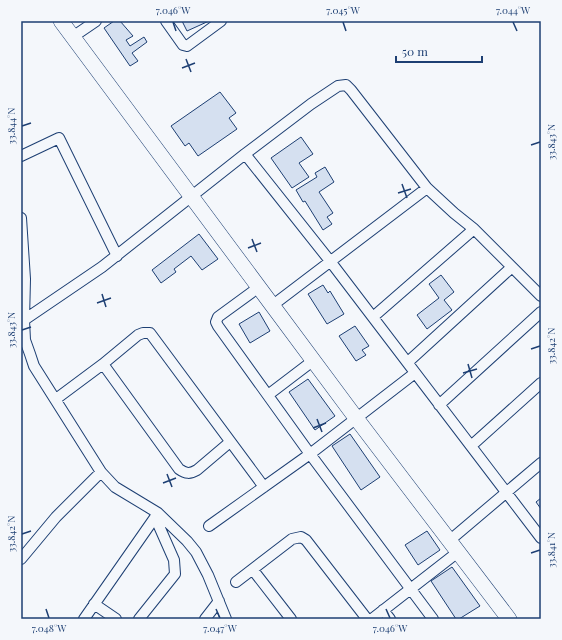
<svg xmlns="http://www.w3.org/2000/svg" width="562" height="640" viewBox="0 0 562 640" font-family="'Playfair Display',serif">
  <rect width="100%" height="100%" fill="#f4f7fb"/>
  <!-- building -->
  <path fill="#d5e0f0" stroke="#1d3f73" d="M114,21H120L133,36L126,40L130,46L144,37L147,42L132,53L138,61L130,66L104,28Z
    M182,21H209L187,31Z
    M220,92L236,113L229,118L237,129L198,156L189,143L185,146L171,126Z
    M301,137L313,154L299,163L309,177L292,188L271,158Z
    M325,167L334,182L319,192L333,213L327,217L332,224L323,230L305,201L303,202L296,190L317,177L315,173Z
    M199,234L218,259L202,270L191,256L174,269L176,272L161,283L152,270Z
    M441,275L454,292L444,300L452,310L427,329L417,315L439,298L429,284Z
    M323,285L328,293L330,291L344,314L327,324L308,294Z
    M259,312L270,331L250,343L239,324Z
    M355,326L369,346L362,350L366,355L356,361L339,336Z
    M308,379L335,416L315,430L289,392Z
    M350,434L380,477L361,490L332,446Z
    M541,498V509L536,502Z
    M427,531L440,550L418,565L405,545Z
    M452,567L480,606L459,619H456L431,581Z"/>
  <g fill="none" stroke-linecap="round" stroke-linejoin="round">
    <defs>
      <path id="street" d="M166,21L183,45L187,46L221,21
        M74,36L96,21
        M245,154L311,104L338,86L346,85L351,90L427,188L454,213L474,229L541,296
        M21,156L59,138L117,256
        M21,218L25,279L24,320L25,340L30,354L34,366L101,472L115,487L158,513L187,541L196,552L208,575L226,619
        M259,287L218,317L216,322L218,326L310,454L433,619
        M273,305L427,188
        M373,317L474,229
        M24,320L102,267L245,154L330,261L541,538
        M408,362L512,267
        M103,364L179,469C186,474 190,474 197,470L230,442
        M268,395L314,360
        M56,399L103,364L138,335L143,333H150L264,487
        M439,405L541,312
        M471,446L541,383
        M209,526L310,454L415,373
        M449,541L541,463
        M21,559L56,517L101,472
        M253,570L291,619
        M236,582L292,539L301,537L306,540L367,619
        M94,604L116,619
        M383,610L390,619
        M84,619L158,513
        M139,619L175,574L174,560L155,517
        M205,619L219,601
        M372,619L458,552"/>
      <path id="secondary" d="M61,21L356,418L509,619"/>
    </defs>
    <!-- street casing -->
    <use href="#street" stroke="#1d3f73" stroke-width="12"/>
    <!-- secondary casing -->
    <use href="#secondary" stroke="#1d3f73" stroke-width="16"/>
    <!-- street -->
    <use href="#street" stroke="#f4f7fb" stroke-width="10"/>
    <!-- secondary -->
    <use href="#secondary" stroke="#f4f7fb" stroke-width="15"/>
  </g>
  <!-- ticks -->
  <path fill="none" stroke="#1d3f73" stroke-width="1.5" d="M173,22L176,31M343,22L346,31M513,22L517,31M186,59L191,72M182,68L195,63M22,126L31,123M531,145L540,142M402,184L407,198M398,193L411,189M252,239L257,252M248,248L261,243M102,294L106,307M97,303L111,298M22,330L31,327M531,349L540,346M468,364L472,378M463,373L477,369M317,419L322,432M313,428L326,423M167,474L172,487M163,483L176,478M22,534L31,531M531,553L540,550M46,609L49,618M216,609L220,618M386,609L390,618"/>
  <!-- border -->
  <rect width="562" height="640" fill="none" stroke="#f4f7fb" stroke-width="44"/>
  <!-- scale -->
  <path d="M396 56v6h86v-6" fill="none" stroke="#1d3f73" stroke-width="2"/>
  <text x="402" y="56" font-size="12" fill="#1d3f73" stroke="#f4f7fb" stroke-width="3" paint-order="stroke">50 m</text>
  <rect x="22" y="22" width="518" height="596" fill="none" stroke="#1d3f73" stroke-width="1.5"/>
  <g font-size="10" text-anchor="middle" fill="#1d3f73">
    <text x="173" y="14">7.046°W</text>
    <text x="343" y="14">7.045°W</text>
    <text x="513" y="14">7.044°W</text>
    <text transform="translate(11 126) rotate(-90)" y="4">33.844°N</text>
    <text transform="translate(551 142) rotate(-90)" y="4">33.843°N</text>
    <text transform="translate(11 330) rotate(-90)" y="4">33.843°N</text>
    <text transform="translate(551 346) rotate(-90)" y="4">33.842°N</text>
    <text transform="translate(11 534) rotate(-90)" y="4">33.842°N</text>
    <text transform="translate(551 550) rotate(-90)" y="4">33.841°N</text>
    <text x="49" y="632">7.048°W</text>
    <text x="220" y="632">7.047°W</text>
    <text x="390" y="632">7.046°W</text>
  </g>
</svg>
